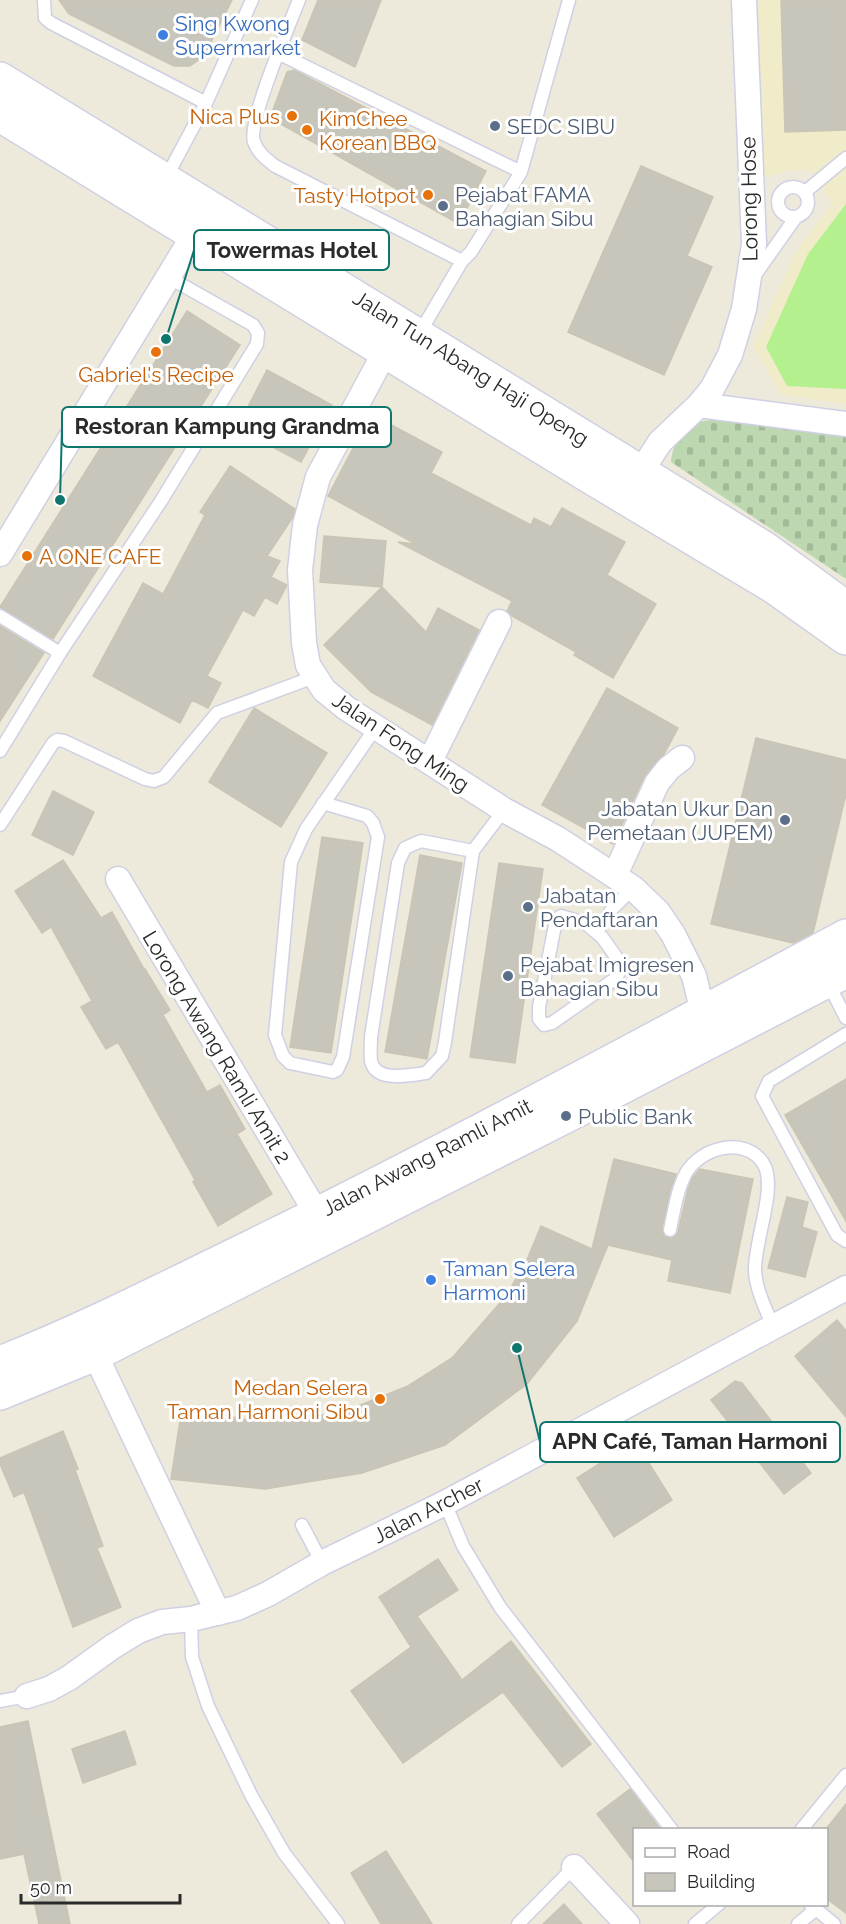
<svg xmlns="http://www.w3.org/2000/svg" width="846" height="1924" viewBox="0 0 846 1924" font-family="Raleway,sans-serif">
  <defs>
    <pattern id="cemetery-stones" width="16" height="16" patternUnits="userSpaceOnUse" patternTransform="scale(1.5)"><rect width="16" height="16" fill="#bdd8b1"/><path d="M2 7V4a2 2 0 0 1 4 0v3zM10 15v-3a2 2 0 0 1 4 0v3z" fill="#a3ba98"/></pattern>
  </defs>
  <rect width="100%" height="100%" fill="#ede9db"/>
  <!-- education -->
  <path fill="#f0ebc9" d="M756,0H846V404L781,395L753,346L796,252L832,204L812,171L791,170L763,178Z"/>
  <!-- cemetery -->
  <path fill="url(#cemetery-stones)" d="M711,420L772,423L846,431V579L671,462C672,447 681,428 697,422C701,421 707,421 711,420Z"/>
  <!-- pitch -->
  <path fill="#b5f08e" d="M846,204V389L787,386L766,347L808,254Z"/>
  <!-- building -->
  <path fill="#c8c5bb" stroke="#c9c5b4" stroke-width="1.5" d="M59,0H232L204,56L190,66H174L69,14Z
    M318,0H381L355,67L302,40Z
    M781,0H846V130L785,132Z
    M294,70L486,171L459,224L270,118L287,72Z
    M641,166L713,197L687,256L712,267L664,375L568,332Z
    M187,311L240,345L53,639L0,607Z
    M267,370L332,405L301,462L237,428Z
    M371,414L442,452L431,473L531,525L534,518L551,527L562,508L625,542L607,575L656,604L613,678L574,655L576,652L512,616L507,611L512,601L398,542L416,544L328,496Z
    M230,466L295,509L293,517L267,556L280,561L271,577L287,585L277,604L265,597L254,616L243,610L207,676L221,683L208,708L192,700L180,723L93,676L143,583L163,594L205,515L200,512Z
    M324,536L386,541L382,587L320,582Z
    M382,587L426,632L438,608L479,630L432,725L371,692L324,645Z
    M0,626L44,653L0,721Z
    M607,688L678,728L664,754L644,777L613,844L542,805Z
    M254,708L327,753L281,827L209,782Z
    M756,738L846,760V794L813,933L793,943L711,924Z
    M53,791L94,812L73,855L32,835Z
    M322,837L363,843L331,1053L290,1047Z
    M420,855L462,863L427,1059L385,1052Z
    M63,860L101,918L112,912L144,969H145L170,1010L163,1015L207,1092L220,1085L245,1129L237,1134L272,1194L218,1226L193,1182L195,1180L118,1042L106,1049L81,1007L92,1001L51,927L42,933L15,891Z
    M499,863L543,869L515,1063L470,1057Z
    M846,1079V1221L785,1115Z
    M614,1159L676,1174L670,1191L662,1228L664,1236L669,1238L676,1236L678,1232L688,1189L693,1177L700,1169L753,1179L730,1293L668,1281L672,1260L608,1245L577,1321L527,1384L445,1445L362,1473L265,1489L171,1479L182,1408L265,1423L296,1420L348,1410L408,1386L452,1358L506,1296L527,1260L541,1226L592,1249Z
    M787,1197L808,1202L802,1227L817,1232L805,1277L768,1268Z
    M837,1320L846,1331V1417L795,1356Z
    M735,1381L742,1383L811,1473L784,1494L711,1400Z
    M63,1431L78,1469L75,1470L103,1546L97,1548L121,1607L73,1627L24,1492L14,1497L0,1464V1458Z
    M635,1441L672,1500L614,1537L577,1478Z
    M438,1559L458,1590L417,1616L462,1680L511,1641L591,1744L562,1767L503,1692L403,1763L351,1691L411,1647L379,1597Z
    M28,1721L70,1924H39L24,1854L0,1859V1727Z
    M125,1731L136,1764L83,1783L72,1749Z
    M630,1789L661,1830H634V1862L597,1814Z
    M846,1804V1913L826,1898V1829Z
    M386,1851L432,1924H381L351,1873Z
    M564,1904L582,1924H543Z"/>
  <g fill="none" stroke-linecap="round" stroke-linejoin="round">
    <defs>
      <path id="service" d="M44,0L45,18L51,23L206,103L252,0
        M299,0C290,23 247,123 254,142C258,153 266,159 275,166L462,261
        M278,53L521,172
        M166,178L206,103
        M778 202a15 15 0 1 1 30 0a15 15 0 1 1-30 0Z
        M805,192L846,158
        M755,275L796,217
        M419,334L462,261L471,252L521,172L569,0
        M0,616L60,653
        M0,751L60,653L161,501L257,344L258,333L253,325L168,277
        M323,803L367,816L373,823L378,837L343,1057L337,1070L333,1072L290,1063L283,1056L275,1035L291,862L306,829L376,727
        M0,825L53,743L57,740L64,741L145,779L154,781L164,777L217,713L314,677
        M473,851L421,841L405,848L398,863L371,1037C371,1044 370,1054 371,1061C376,1083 409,1075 426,1073L442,1056L445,1042L473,851L504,810
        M561,916L585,923L602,937L619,961L620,971L615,979L552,1023L544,1025L539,1019V1007L556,920Z
        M597,932L612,909L633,888
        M828,983L846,1018
        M846,1034L769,1081L762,1096L837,1235L846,1241
        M670,1230C674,1211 677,1190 686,1173C701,1147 745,1136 763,1163C778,1186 754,1241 755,1271C756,1290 766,1309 773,1327
        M445,1503L463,1546L500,1607L672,1830
        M302,1525L322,1563
        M191,1619L192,1657L208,1706L251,1795L284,1853L338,1924
        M0,1701L27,1696
        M801,1830L846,1775
        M810,1904L834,1924
        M518,1924L574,1867
        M695,1924L719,1904
        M798,1924L815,1910"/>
      <path id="minor" d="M386,350L318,477L305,525L300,570L304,643L308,665L324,690L346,708L504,810L558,839L633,888L658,912L673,934L694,976L703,1013
        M699,405L846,424
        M640,473L660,442L699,405L712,389L730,355L744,309L754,244L744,0
        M0,554L195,233
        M430,761L499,622
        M615,875L657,783L668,769L682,758
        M118,879L317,1214
        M95,1354L218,1613
        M27,1696L49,1689L69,1678L112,1647L138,1631L162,1622L191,1619L237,1608L268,1594L322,1563L445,1503L846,1288
        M574,1867L627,1924"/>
      <path id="secondary" d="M0,79L764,548L846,608
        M0,115L589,476L776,588L846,638
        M0,1363C87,1329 170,1286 255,1245C454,1147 650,1041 846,936
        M0,1393L95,1354L566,1116L846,971"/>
    </defs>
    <!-- service casing -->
    <use href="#service" stroke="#d0d0e4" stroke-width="15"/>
    <!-- minor casing -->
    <use href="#minor" stroke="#d0d0e4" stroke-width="27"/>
    <!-- secondary casing -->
    <use href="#secondary" stroke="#d0d0e4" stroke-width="36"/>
    <!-- service -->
    <use href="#service" stroke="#fff" stroke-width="12"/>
    <!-- minor -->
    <use href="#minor" stroke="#fff" stroke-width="24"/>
    <!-- secondary -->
    <use href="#secondary" stroke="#fff" stroke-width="33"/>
  </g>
  <!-- markers -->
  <g fill="#3f7fe0" stroke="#fff" stroke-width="2">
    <circle cx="163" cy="35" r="6"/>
    <circle cx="431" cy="1280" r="6"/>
  </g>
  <g fill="#e8710a" stroke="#fff" stroke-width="2">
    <circle cx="292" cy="116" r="6"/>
    <circle cx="307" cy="130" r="6"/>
    <circle cx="428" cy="195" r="6"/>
    <circle cx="156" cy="352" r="6"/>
    <circle cx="27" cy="556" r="6"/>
    <circle cx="380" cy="1399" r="6"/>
  </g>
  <g fill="#5c6f8a" stroke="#fff" stroke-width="2">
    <circle cx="495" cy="126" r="6"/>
    <circle cx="443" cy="206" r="6"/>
    <circle cx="785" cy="820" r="6"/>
    <circle cx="528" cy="907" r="6"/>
    <circle cx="508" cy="976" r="6"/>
    <circle cx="566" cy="1116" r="6"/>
  </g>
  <g text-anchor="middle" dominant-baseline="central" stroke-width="6" stroke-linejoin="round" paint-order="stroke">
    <!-- shop labels -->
    <g font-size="21" fill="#366cbe" stroke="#fff" text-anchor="start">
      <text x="175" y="23">Sing Kwong<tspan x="175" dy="24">Supermarket</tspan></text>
      <text x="443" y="1268">Taman Selera<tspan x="443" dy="24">Harmoni</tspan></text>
    </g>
    <!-- food labels -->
    <g font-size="21" fill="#c56008" stroke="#fff" text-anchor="end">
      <text x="280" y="116">Nica Plus</text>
      <text x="319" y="118" text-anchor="start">KimChee<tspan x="319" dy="24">Korean BBQ</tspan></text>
      <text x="416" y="195">Tasty Hotpot</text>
      <text x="156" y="374" text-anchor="middle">Gabriel's Recipe</text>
      <text x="39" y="556" text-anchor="start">A ONE CAFE</text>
      <text x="368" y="1387">Medan Selera<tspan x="368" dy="24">Taman Harmoni Sibu</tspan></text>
    </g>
    <!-- service labels -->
    <g font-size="21" fill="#4e5e75" stroke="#fff" text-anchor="start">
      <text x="507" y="126">SEDC SIBU</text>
      <text x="455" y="194">Pejabat FAMA<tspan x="455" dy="24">Bahagian Sibu</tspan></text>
      <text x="773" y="808" text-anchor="end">Jabatan Ukur Dan<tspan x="773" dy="24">Pemetaan (JUPEM)</tspan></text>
      <text x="540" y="895">Jabatan<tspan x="540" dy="24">Pendaftaran</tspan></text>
      <text x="520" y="964">Pejabat Imigresen<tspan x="520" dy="24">Bahagian Sibu</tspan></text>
      <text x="578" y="1116">Public Bank</text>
    </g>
    <!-- street labels -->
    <g font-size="21" fill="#2a2a2a" stroke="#fff">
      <text transform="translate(749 199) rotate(-91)">Lorong Hose</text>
      <text transform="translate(471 368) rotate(32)">Jalan Tun Abang Haji Openg</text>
      <text transform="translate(401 742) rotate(34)">Jalan Fong Ming</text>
      <text transform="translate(217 1047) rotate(59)">Lorong Awang Ramli Amit 2</text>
      <text transform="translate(427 1157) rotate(-27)">Jalan Awang Ramli Amit</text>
      <text transform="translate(428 1510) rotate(-27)">Jalan Archer</text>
    </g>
  </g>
  <!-- callouts -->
  <path fill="none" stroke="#0f766e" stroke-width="2" d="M166 339L194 250M60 500L62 427M517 1348L540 1442"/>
  <g fill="#0f766e" stroke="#fff" stroke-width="2">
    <circle cx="166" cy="339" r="6"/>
    <circle cx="60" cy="500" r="6"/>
    <circle cx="517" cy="1348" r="6"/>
  </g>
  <g fill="#fff" stroke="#0f766e" stroke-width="2">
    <rect x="194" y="230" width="195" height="40" rx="6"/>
    <rect x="62" y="407" width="329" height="40" rx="6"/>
    <rect x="540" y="1422" width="300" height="40" rx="6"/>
  </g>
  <g font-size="22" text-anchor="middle" font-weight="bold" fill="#2a2a2a">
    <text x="292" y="258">Towermas Hotel</text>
    <text x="227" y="434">Restoran Kampung Grandma</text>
    <text x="690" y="1449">APN Café, Taman Harmoni</text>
  </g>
  <!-- legend -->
  <rect x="633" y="1828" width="195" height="78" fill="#ffffff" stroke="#aaaaaa" stroke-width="1.5"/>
  <rect x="645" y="1848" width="30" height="9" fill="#ffffff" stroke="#aaaaaa" stroke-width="1.5"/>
  <text x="687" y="1858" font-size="18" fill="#2a2a2a">Road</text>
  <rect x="645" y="1873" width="30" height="18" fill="#c8c5bb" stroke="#aaaaaa" stroke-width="1.5"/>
  <text x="687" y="1888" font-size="18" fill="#2a2a2a">Building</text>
  <!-- scale -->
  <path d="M21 1894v9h159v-9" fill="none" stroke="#2a2a2a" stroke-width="3"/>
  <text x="30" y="1894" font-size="18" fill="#2a2a2a" stroke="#ffffff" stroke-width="4.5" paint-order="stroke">50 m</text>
</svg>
